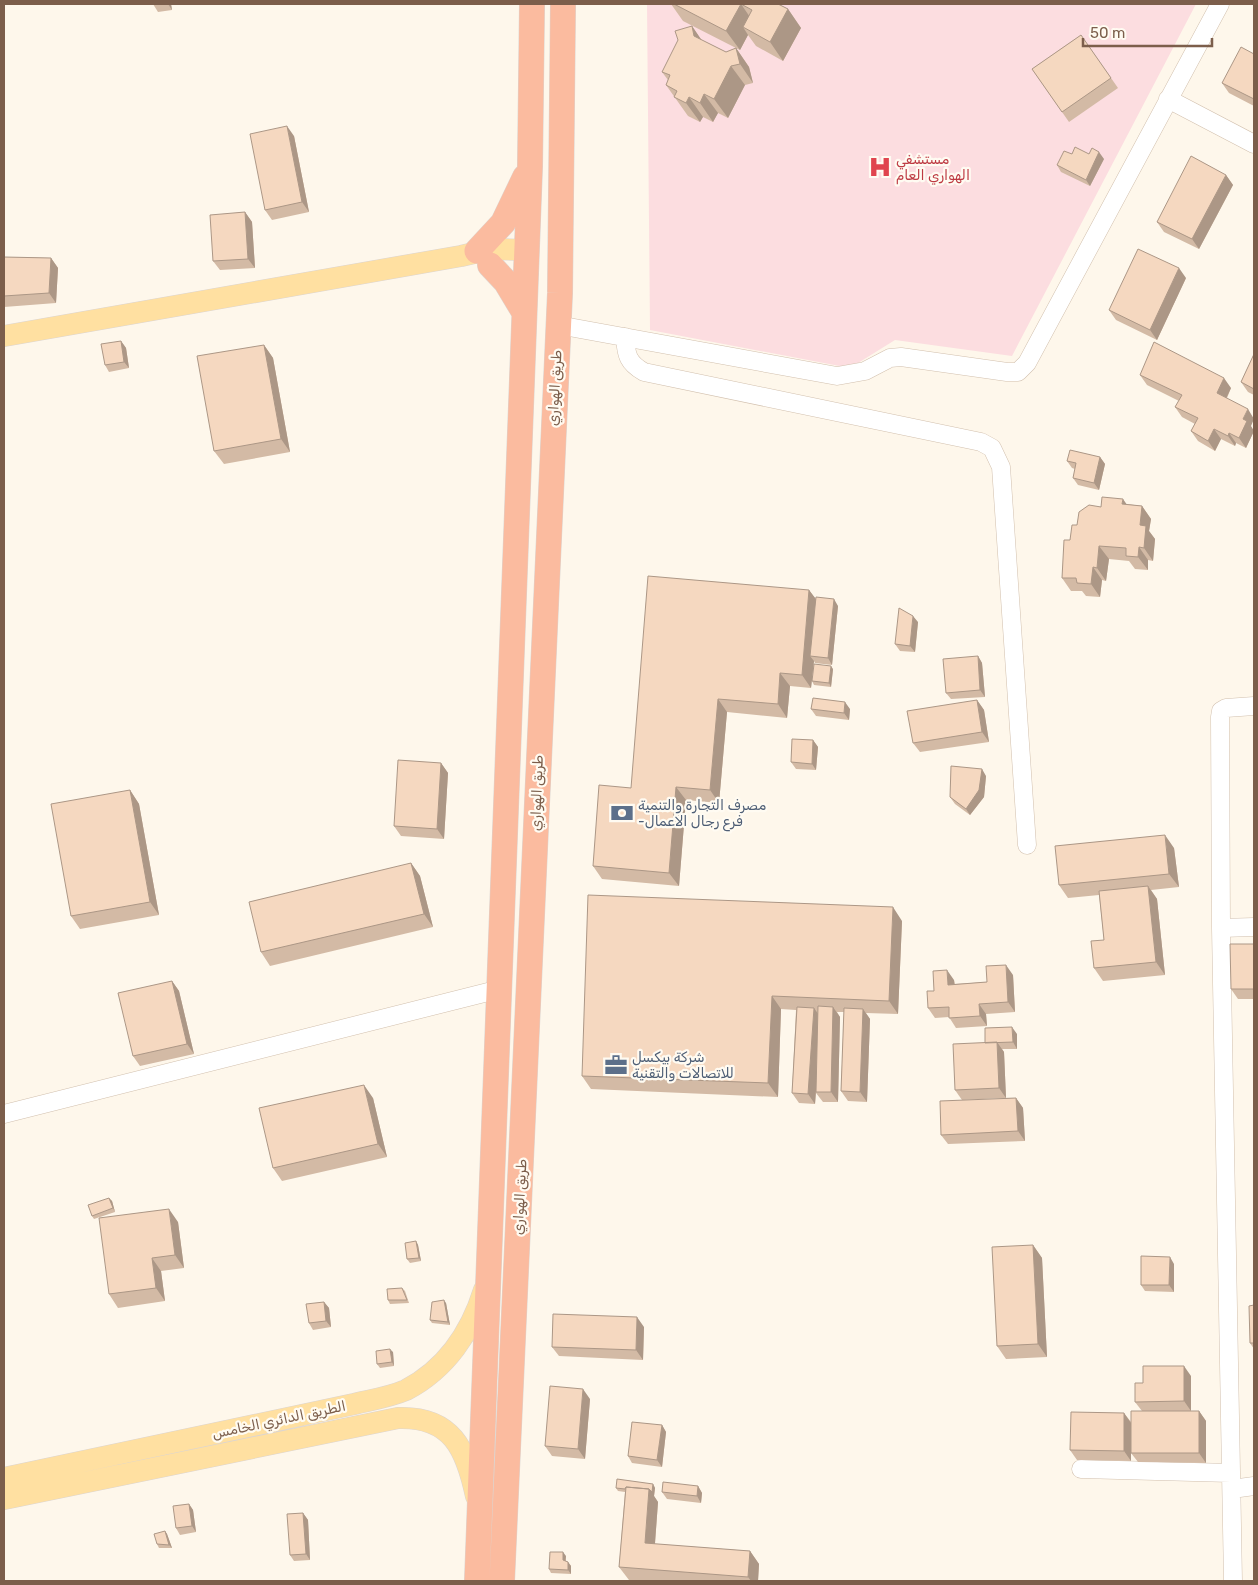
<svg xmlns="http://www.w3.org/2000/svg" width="1258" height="1585" viewBox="0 0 1258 1585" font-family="Rubik,Vazirmatn,sans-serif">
  <rect width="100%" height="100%" fill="#fef7eb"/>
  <!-- medical -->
  <path fill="#fcdde0" d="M647,4H1196L1012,356L895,340L850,368L650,330Z"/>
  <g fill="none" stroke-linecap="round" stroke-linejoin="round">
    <defs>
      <path id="minor" d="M1168,99L1254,144
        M558,325L837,376L865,371L890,358L901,357L1007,372H1018L1027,363L1220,4
        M625,337C626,355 628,363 644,372L981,442L992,448L1001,467L1027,845
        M1221,928L1254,927
        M4,1114L500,989
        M1081,1469L1231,1473
        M1232,1489L1254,1486
        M1233,1581L1221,928L1220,717L1221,711L1226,708L1254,706"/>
      <path id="major" d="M4,336L461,256L491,249L527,250
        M4,1478L354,1404C371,1400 390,1397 406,1390C446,1369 471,1332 484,1290
        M4,1499L398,1418C452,1416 466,1449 476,1496"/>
      <path id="highway" d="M477,251L503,223L525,177
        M490,265L506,282L524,312
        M477,1581L530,166L532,4
        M502,1581L560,293L563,4"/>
    </defs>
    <!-- minor casing -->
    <use href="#minor" stroke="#d2c0ae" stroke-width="19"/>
    <!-- major casing -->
    <use href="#major" stroke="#ddd5d0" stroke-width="22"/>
    <!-- highway casing -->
    <use href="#highway" stroke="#ddd5d0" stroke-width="26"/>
    <!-- minor -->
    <use href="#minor" stroke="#fff" stroke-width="18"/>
    <!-- major -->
    <use href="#major" stroke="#ffe0a1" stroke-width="21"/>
    <!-- highway -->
    <use href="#highway" stroke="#fbbb9f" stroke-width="25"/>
  </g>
  <!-- wall -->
  <path fill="#d3baa5" d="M153,4H171L172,10L158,12Z
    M671,4H778L788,9L801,28L783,61L756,46L748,35L740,50L736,48L749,67L753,83L745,85L728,118L718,113L713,122L703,117L700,122L688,116L666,85L668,80L662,72L692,26L701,40L726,52L736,48L683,21Z
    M1081,35L1118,88L1069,122L1032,69Z
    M1254,54V106L1229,93L1222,83Z
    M294,136L309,212L272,220L265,210Z
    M1072,154H1089L1104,159L1090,186L1061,172L1057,165Z
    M1226,175L1233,185L1199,249L1164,232L1157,222Z
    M245,212L252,222L255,268L220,270L213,261Z
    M4,257L51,258L58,268L56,303L4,307Z
    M1186,278L1157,340L1116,320L1109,310Z
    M121,341L126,348L129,368L109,372L105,365Z
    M264,345L273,358L290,452L224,464L214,451Z
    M1254,354V395L1248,392L1241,382Z
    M1140,375L1231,388L1227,398L1254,431L1246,448L1236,443L1235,446L1221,439L1215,451L1198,441L1191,431L1195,424L1182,417L1175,407L1179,401L1147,385Z
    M1100,457L1105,464L1099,490L1078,485L1073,478L1075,469L1072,468L1067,461Z
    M1127,504L1142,506L1151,519L1149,531L1155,539L1153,561L1148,560V570L1135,569L1129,561L1109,559L1106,581L1102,580L1100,597L1086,596L1082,591H1071L1062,578L1070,540L1077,525L1101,507Z
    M809,590L816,600L838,606L832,665L815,663L814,661L811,688L790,686L787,718L727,712L719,803L686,800L679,886L602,879L593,866L631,788Z
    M918,622L915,652L900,651L895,644Z
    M978,656L982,663L985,697L951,699L946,693Z
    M833,669L831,687L814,685L812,681Z
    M977,700L984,710L989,742L920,752L913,743Z
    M811,709H850L849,720L816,716Z
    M813,740L818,747L816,770L796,769L791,762Z
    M441,763L448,773L444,839L401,836L394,826Z
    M986,776L984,797L970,815L955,804L950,797Z
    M130,790L139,804L159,915L80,929L71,916Z
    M1174,848L1179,887L1151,890L1157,899L1165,975L1103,981L1094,968L1104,940L1099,895L1068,898L1059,885Z
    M411,863L420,876L433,927L270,966L261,952Z
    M902,921L898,1014L866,1013L870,1019L867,1102L848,1101L841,1091L844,1012H837L840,1017L838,1102H823L816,1093L815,1104L799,1103L792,1093L796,1010L781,1009L778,1097L591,1089L582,1076Z
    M1254,944V999H1238L1231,989Z
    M1013,975L1015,1012L986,1014L987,1026L956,1028L949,1017L935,1018L928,1008L934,991L954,980L955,984L987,982Z
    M172,981L179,991L194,1054L140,1066L133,1056Z
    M1017,1034V1049H1002L1004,1052L1006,1098H1016L1023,1108L1025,1141L948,1144L941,1135L1004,1098L962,1100L955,1090L985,1043Z
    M373,1098L387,1157L282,1181L273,1168Z
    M109,1198L112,1201L115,1212L94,1219L92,1216Z
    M178,1222L184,1268L161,1271L165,1301L118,1308L109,1294Z
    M416,1241L418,1245L421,1261L410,1263L407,1259Z
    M1033,1245L1042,1258L1047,1357L1006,1359L997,1346Z
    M1174,1264V1292L1145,1291L1141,1285Z
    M402,1288L405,1291L409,1303L390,1304L388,1300Z
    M324,1302L329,1308L331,1327L313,1330L309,1323Z
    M446,1303L450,1325L432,1323L430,1320Z
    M1254,1305V1349L1250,1343Z
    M644,1327L643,1360L559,1356L552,1347Z
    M393,1352L394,1366L380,1368L377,1364Z
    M1191,1376V1411H1199L1206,1421V1463L1138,1462L1131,1453V1425V1461L1077,1460L1070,1450L1124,1413L1131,1422L1142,1411L1135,1402L1143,1383Z
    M590,1399L585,1459L552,1456L545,1446Z
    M662,1425L666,1432L662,1467L632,1463L628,1456Z
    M653,1484L655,1488L654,1496L658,1502L655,1544L750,1551L759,1564L758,1581H648L629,1580L619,1567L625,1492L618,1491L616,1488Z
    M698,1486L702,1493L701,1503L667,1499L662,1492Z
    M189,1504L193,1510L196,1532L180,1535L176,1528Z
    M303,1513L308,1520L310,1560L294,1561L290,1555Z
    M165,1531L167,1534L172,1548H159L157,1544Z
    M566,1556V1561L568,1562L571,1566V1574L551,1573L549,1569Z"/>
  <!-- shaded-wall -->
  <path fill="#ac9786" d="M168,4H171L172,10Z
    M741,4L754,23L743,27L748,35L740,50L726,31Z
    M788,9L801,28L783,61L770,42Z
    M692,26L705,45L694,36Z
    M736,48L749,67L753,83L740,64Z
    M731,66L745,85L728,118L714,99Z
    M704,94L718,113L713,122L700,103Z
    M689,97L703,117L700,122L686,103Z
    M287,126L294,136L309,212L302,202Z
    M1099,152L1104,159L1090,186L1086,180Z
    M1226,175L1233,185L1199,249L1192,239Z
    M245,212L252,222L255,268L248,259Z
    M51,258L58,268L56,303L49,293Z
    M1179,268L1186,278L1157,340L1150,330Z
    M121,341L126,348L129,368L124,362Z
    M264,345L273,358L290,452L281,439Z
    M1224,378L1231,388L1224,403L1217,393Z
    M1248,409L1254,419L1251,426L1254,431L1246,448L1239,438L1243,419Z
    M1214,429L1221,439L1215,451L1208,441Z
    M1229,433L1236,443L1235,446L1228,436Z
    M1100,457L1105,464L1099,490L1094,483Z
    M1123,499L1132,512L1122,504Z
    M1142,506L1151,519L1149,531L1155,539L1153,561L1144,548L1140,525Z
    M1099,546L1109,559L1106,581L1097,568Z
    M1139,547L1148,560V570L1138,557Z
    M1093,567L1102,580L1100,597L1091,584Z
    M809,590L819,603L810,656L814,661L811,688L802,675Z
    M834,599L838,606L832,665L828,658Z
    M913,616L918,622L915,652L910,646Z
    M978,656L982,663L985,697L980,690Z
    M831,666L833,669L831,687L829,683Z
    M780,673L790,686L787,718L778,704Z
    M718,699L727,712L719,803L710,790Z
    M977,700L984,710L989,742L982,732Z
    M845,702L850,709L849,720L844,713Z
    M813,740L818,747L816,770L812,764Z
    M441,763L448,773L444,839L437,829Z
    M982,769L986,776L984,797L970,815L966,809Z
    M676,787L686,800L679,886L669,873Z
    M130,790L139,804L159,915L150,902Z
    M1165,835L1174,848L1179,887L1169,874Z
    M411,863L420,876L433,927L424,914Z
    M1148,886L1157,899L1165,975L1156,962Z
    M893,907L902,921L898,1014L889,1001Z
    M1006,965L1013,975L1015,1012L1008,1002Z
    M947,970L954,980L955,995L948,985Z
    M172,981L179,991L194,1054L187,1044Z
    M772,996L781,1009L778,1097L768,1083Z
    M979,1004L986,1014L987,1026L980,1016Z
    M833,1007L840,1017L838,1102L831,1092Z
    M814,1008L821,1018L815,1104L808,1094Z
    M863,1009L870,1019L867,1102L860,1092Z
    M1012,1027L1017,1034V1049L1013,1042Z
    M997,1042L1004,1052L1006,1098L999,1088Z
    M364,1085L373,1098L387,1157L378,1144Z
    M1016,1098L1023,1108L1025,1141L1018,1131Z
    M109,1198L112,1201L115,1212L113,1208Z
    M169,1209L178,1222L184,1268L175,1255Z
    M416,1241L418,1245L421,1261L419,1258Z
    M1033,1245L1042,1258L1047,1357L1038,1344Z
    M1170,1257L1174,1264V1292L1169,1285Z
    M152,1258L161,1271L165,1301L156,1288Z
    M444,1300L446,1303L450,1325L448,1322Z
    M324,1302L329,1308L331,1327L326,1321Z
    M637,1317L644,1327L643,1360L636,1350Z
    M390,1349L393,1352L394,1366L392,1362Z
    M1184,1366L1191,1376V1411L1184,1401Z
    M583,1389L590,1399L585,1459L578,1449Z
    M1199,1411L1206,1421V1463L1199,1453Z
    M1124,1413L1131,1423V1461L1124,1451Z
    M662,1425L666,1432L662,1467L657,1460Z
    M653,1484L655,1488L654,1496L658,1502L654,1556L645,1543L649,1489Z
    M698,1486L702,1493L701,1503L697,1496Z
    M189,1504L193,1510L196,1532L192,1526Z
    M303,1513L308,1520L310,1560L306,1554Z
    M165,1531L167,1534L172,1548L169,1545Z
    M750,1551L759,1564L758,1581H751L748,1577Z
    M563,1552L566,1556L565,1563L563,1560Z
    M568,1562L571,1566V1574L568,1570Z"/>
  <!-- building -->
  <path fill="#f5d8c0" stroke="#ac9786" d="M674,4H778L788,9L770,42L743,27L752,10L741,4L726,31Z
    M692,26L694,36L726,52L736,48L740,64L731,66L714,99L704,94L700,103L689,97L686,103L674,97L677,91L666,85L670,75L662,72L678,40L675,31Z
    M1081,35L1111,78L1062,112L1032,69Z
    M1241,47L1254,54V99L1222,83Z
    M287,126L302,202L265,210L250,134Z
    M1075,147L1089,154L1092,148L1099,152L1086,180L1057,165L1064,151L1072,154Z
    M1191,156L1226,175L1192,239L1157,222Z
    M245,212L248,259L213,261L210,215Z
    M1138,249L1179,268L1150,330L1109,310Z
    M4,257L51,258L49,293L4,296Z
    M121,341L124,362L105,365L101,344Z
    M1154,342L1224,378L1217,393L1248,409L1243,419L1247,421L1239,438L1229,433L1228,436L1214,429L1208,441L1191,431L1198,418L1175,407L1182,395L1140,375Z
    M264,345L281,439L214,451L197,356Z
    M1254,354V389L1241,382Z
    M1070,450L1100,457L1094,483L1073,478L1076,463L1067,461Z
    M1102,497L1123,499L1122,504L1142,506L1140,525L1146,526L1144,548L1139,547L1138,557L1126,556V548L1099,546L1097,568L1093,567L1091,584L1077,583L1076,578H1062L1064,540H1070L1072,525H1077L1079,512L1089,505L1101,507Z
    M648,576L809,590L802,675L780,673L778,704L718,699L710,790L676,787L669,873L593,866L599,785L631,788Z
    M816,597L834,599L828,658L810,656Z
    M899,608L913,616L910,646L895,644Z
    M978,656L980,690L946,693L943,659Z
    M814,664L831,666L829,683L812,681Z
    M813,698L845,702L844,713L811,709Z
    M977,700L982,732L913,743L907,711Z
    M792,739L813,740L812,764L791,762Z
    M398,760L441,763L437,829L394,826Z
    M951,766L982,769L979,790L966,809L950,797Z
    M130,790L150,902L71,916L51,804Z
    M1165,835L1169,874L1059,885L1055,846Z
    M411,863L424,914L261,952L249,902Z
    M1148,886L1156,962L1094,968L1091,941L1104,940L1099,891Z
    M588,895L893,907L889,1001L772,996L768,1083L582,1076Z
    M1230,944H1254V989H1231Z
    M1006,965L1008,1002L979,1004L980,1016L949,1018V1007L928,1008L927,991H934L933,971L947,970L948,985L987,982L986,966Z
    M172,981L187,1044L133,1056L118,993Z
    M818,1006L833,1007L831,1092H816Z
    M797,1007L814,1008L808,1094L792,1093Z
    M844,1008L863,1009L860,1092L841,1091Z
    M1012,1027L1013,1042L985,1043V1028Z
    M997,1042L999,1088L955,1090L953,1044Z
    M364,1085L378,1144L273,1168L259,1108Z
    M1016,1098L1018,1131L941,1135L940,1101Z
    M109,1198L113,1208L92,1216L88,1205Z
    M169,1209L175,1255L152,1258L156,1288L109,1294L99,1218Z
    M416,1241L419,1258L407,1259L405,1243Z
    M1033,1245L1038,1344L997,1346L992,1247Z
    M1141,1256L1170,1257L1169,1285H1141Z
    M402,1288L407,1300H388L387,1289Z
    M444,1300L448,1322L430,1320L432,1302Z
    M324,1302L326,1321L309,1323L306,1304Z
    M1254,1305V1343H1250L1249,1306Z
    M553,1314L637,1317L636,1350L552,1347Z
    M390,1349L392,1362L377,1364L376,1351Z
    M1143,1366H1184V1401L1135,1402V1383H1143Z
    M550,1386L583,1389L578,1449L545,1446Z
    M1131,1411H1199V1453H1131Z
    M1071,1412L1124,1413V1451L1070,1450Z
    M632,1422L662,1425L657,1460L628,1456Z
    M617,1479L653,1484L652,1492L649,1489L626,1487L625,1489L616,1488Z
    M663,1482L698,1486L697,1496L662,1492Z
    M626,1487L649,1489L645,1543L750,1551L748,1577L619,1567Z
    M189,1504L192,1526L176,1528L173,1506Z
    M303,1513L306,1554L290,1555L287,1514Z
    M165,1531L169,1545L157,1544L154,1534Z
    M550,1552H563V1560L568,1562V1570L549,1569Z"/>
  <!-- icons -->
  <defs>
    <symbol id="hospital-bare" viewBox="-9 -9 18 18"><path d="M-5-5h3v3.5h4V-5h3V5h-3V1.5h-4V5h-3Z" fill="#e0444e" stroke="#fffbf2" stroke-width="2.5" paint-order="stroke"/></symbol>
    <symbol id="bank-bare" viewBox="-9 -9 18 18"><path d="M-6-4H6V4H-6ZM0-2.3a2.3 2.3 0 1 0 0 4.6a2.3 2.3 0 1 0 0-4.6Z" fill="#5c6f8a" stroke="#fffbf2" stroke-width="2.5" paint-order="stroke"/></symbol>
    <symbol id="office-bare" viewBox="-9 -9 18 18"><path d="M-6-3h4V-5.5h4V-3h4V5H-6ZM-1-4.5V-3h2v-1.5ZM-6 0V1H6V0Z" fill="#5c6f8a" stroke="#fffbf2" stroke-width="2.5" paint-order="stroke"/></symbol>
  </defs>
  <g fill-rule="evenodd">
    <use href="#hospital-bare" x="864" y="151" width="32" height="32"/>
    <use href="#bank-bare" x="606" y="797" width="32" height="32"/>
    <use href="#office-bare" x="600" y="1049" width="32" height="32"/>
  </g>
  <g text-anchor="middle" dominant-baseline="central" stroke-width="4.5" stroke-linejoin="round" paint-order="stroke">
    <!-- health labels -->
    <g font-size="14" fill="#be3a42" stroke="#fffbf2" text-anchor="start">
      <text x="896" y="159">مستشفي<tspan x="896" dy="16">الهواري العام</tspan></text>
    </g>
    <!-- street labels -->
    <g font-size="14" fill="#7c5e4b" stroke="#fffbf2">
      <text transform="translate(555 388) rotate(-87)">طريق الهواري</text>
      <text transform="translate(537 793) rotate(-88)">طريق الهواري</text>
      <text transform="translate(520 1197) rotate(-87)">طريق الهواري</text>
      <text transform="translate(279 1420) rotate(-12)">الطريق الدائري الخامس</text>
    </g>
    <!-- service labels -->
    <g font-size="14" fill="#4e5e75" stroke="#fffbf2" text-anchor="start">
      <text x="638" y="805">مصرف التجارة والتنمية<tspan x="638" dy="16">-فرع رجال الاعمال</tspan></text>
      <text x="632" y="1057">شركة بيكسل<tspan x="632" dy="16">للاتصالات والتقنية</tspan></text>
    </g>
  </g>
  <!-- border -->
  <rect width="1258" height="1585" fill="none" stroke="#7c5e4b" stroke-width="10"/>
  <!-- scale -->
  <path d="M1083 38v8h129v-8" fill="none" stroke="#7c5e4b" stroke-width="2.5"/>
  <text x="1090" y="38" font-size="15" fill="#7c5e4b" stroke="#fffbf2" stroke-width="4" paint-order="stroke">50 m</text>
</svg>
